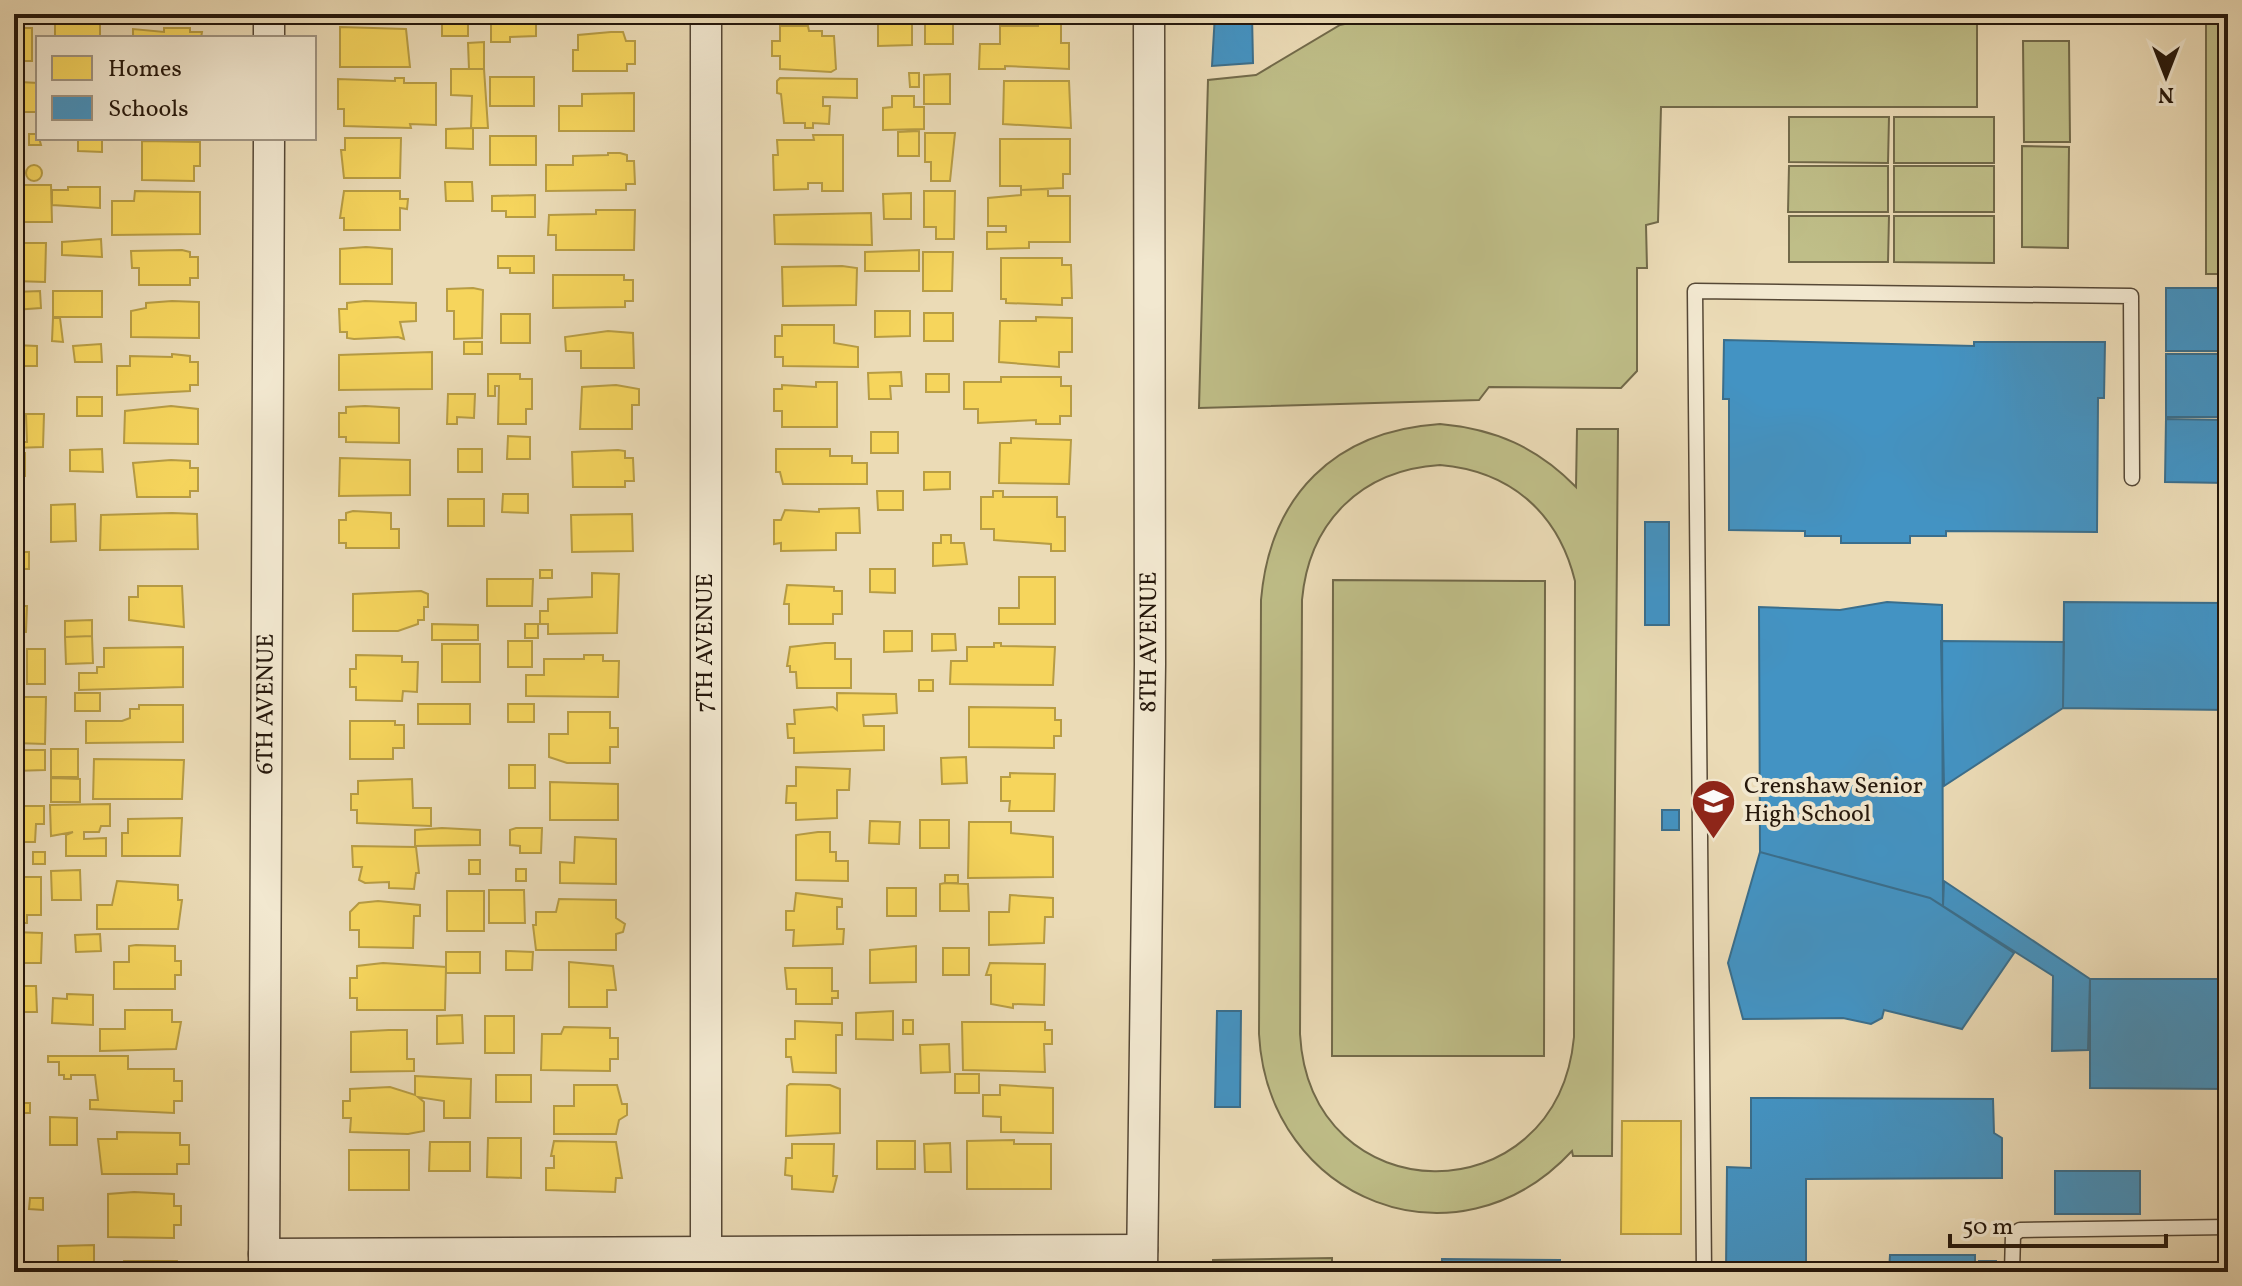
<svg xmlns="http://www.w3.org/2000/svg" width="2242" height="1286" viewBox="0 0 2242 1286" font-family="Vollkorn,serif">
  <rect width="100%" height="100%" fill="#ebdbb6"/>
  <filter id="stains"><feTurbulence type="fractalNoise" baseFrequency=".0025" numOctaves="4"/><feColorMatrix values="0 0 0 0 .2 0 0 0 0 .09 0 0 0 0 .02 0 0 0 .5 -.17"/></filter>
  <radialGradient id="worn" r=".72"><stop offset=".6" stop-color="#630" stop-opacity="0"/><stop offset="1" stop-color="#630" stop-opacity=".3"/></radialGradient>
  <!-- green -->
  <path fill="#bfbe88" stroke="#726a4a" stroke-width="2" fill-rule="evenodd" d="M1366,14H1977V107H1661L1658,222L1646,225L1647,268H1637V371L1621,388L1489,387L1479,400L1199,408L1208,80L1256,75L1340,25L1363,20Z
    M2206,14H2228V274H2206Z
    M2023,41H2069L2070,142H2024Z
    M1789,117H1889L1888,163L1789,162Z
    M1894,117H1994V163H1894Z
    M2022,146L2069,147L2068,248L2022,247Z
    M1789,166H1888V212H1788Z
    M1894,166H1994V212H1894Z
    M1789,216H1889L1888,262H1789Z
    M1894,216H1994V263L1894,262Z
    M1440,424C1495,429 1537,447 1576,487L1577,429H1618L1612,1156H1573L1572,1151C1457,1275 1268,1201 1259,1034L1261,600C1270,495 1335,431 1440,424ZM1440,465C1510,471 1558,512 1575,581L1574,1037C1557,1218 1310,1215 1300,1034L1302,600C1309,522 1361,470 1440,465Z
    M1333,580L1545,581L1544,1056H1332Z
    M1332,1258V1272H1213V1260Z"/>
  <!-- homes -->
  <path fill="#f6d55c" stroke="#b79c44" stroke-width="2" d="M55,14H96V16Z
    M135,14H200V15L136,16Z
    M536,15V36L510,37V42H491V18Z
    M925,15L953,16V44H925Z
    M878,17H912V45L878,46Z
    M442,18H468V36H442Z
    M100,20V38H55V21Z
    M1038,23H1061V43H1069V69L1005,66V69H979L980,44H1000V26H1038Z
    M780,26H808L809,31H822V36H834L836,69L831,72L780,69V56H772V41H780Z
    M340,27L406,29L410,67H340Z
    M14,28H32V61H14Z
    M164,28H190V32H202L201,38H122L133,36V29L164,32Z
    M611,32H623L626,41H635V64H627V71H573V50H578V35Z
    M484,42V69H469L468,43Z
    M451,69H484L488,128H471L472,96L451,95Z
    M909,73H919V87H910Z
    M950,74V104H924V75Z
    M490,77H534V106H490Z
    M395,78H404V83H436V125L410,124L411,128L344,126V109H338V79L395,81Z
    M780,78L857,79V98L823,97V106H830L829,124L813,123V128H805V123H784L781,94L777,93V81Z
    M1004,81H1069L1071,128L1003,124Z
    M20,82L38,83V112H19Z
    M634,93V131H559V106H582V94Z
    M892,96H914V107H924V129L883,130V108L892,107Z
    M473,128V149L446,148V129Z
    M919,131V156H898V132Z
    M925,133H955L950,181H931V162H925Z
    M29,134H38L41,145H29Z
    M813,135H843V191H822V183H808V189L774,190L773,155H778L777,140H814Z
    M490,136H536V165H490Z
    M78,138H102V152L78,151Z
    M345,138H401L400,178H344L341,150H345Z
    M1000,139H1070V174H1063V188L1021,190V186H1000Z
    M142,141L200,142V166H194V181L142,180Z
    M608,153H620L627,155V161H634L635,184H626V190L546,191V165H573V156L608,155Z
    M26 173a8 8 0 1 1 16 0a8 8 0 1 1-16 0Z
    M445,182H472L473,201H446Z
    M14,185H51L52,222H15Z
    M68,187H100V208L52,205V190H68Z
    M1048,189V196H1070V242H1029V248L987,249V232H1006V226H988V198L1021,195V190Z
    M135,191L200,192V234L112,235V201H134Z
    M344,191H400V199H408L407,209L400,208V230H344V218H340Z
    M924,191H955L954,239H936V227H924Z
    M911,193V219H884L883,194Z
    M535,195V217H506V211H492V196Z
    M596,210H635L634,250H556V235H548L549,215L596,214Z
    M871,213L872,245L775,244L774,215Z
    M101,239L102,257L62,255V242Z
    M14,243H46L45,282L14,281Z
    M366,247L392,249V284H340V249Z
    M182,250L190,252V257H198V278H190V285H139V268H132L131,251Z
    M919,250V271H865V252Z
    M923,252H953L952,291H923Z
    M498,256H534V273H510V268H498Z
    M1001,258H1062V265H1071L1072,298H1062V305L1006,303V299H1001Z
    M842,266L857,268L856,305L783,306L782,267Z
    M553,275H624V280H633V301H625V307L553,308Z
    M473,288L483,290L482,338L454,339V311H447V289Z
    M40,291L41,308L14,310V292Z
    M53,291H102V317H53Z
    M172,301L199,302V338L131,337V311L146,308V303Z
    M365,301L416,303V321L400,322L404,339L398,337L354,339L347,338V332H340L339,309H347V303Z
    M875,311H910V336L875,337Z
    M924,313H953V341H924Z
    M501,314H530V343H501Z
    M1036,317L1072,318V352H1059V367L999,362L1000,321H1036Z
    M53,318H60L63,342L52,341Z
    M782,325H834V343L858,347V367L783,366V357H775V336H782Z
    M608,331L633,333L634,368H581V351H566L565,337Z
    M464,342H482V354H464Z
    M101,344L102,362H75L73,346Z
    M14,345L37,346V366H14Z
    M432,352V389L339,390V355Z
    M172,354L190,356V362H198V385H190V391L117,395V366H130V356L172,357Z
    M901,372L902,386H890L891,399H869L868,373Z
    M488,374H520V379H532V409H526V424H498L499,386H495V396H488Z
    M926,374H949V392H926Z
    M1001,377H1061V386H1071V416H1060V424H1036V420L978,423V409H964V382H1001Z
    M816,382H837V427H782V411H774V389H782V385L816,387Z
    M616,385L639,389V405H632V429H580L582,387Z
    M448,394H475L474,418L457,417V424H447Z
    M77,397H102V416H77Z
    M171,406L198,409V444L124,443L125,411Z
    M365,406L399,408V443L346,442V437H339V413H346V407Z
    M26,414H44L43,447L14,448V442H27Z
    M871,432H898V453H871Z
    M508,436L530,437V459H507Z
    M1011,438L1071,440L1069,484L999,483L1000,443H1011Z
    M102,449L103,472L70,471V450Z
    M458,449H482V472H458Z
    M776,449H830V456H852V463H867V484H783L780,472H776Z
    M618,450L625,451V458H633L634,481H625V487H573L572,452Z
    M14,453H25V476H14Z
    M340,458L410,460V495L339,496Z
    M171,460L190,461V468H198V491H190V497H137L133,463Z
    M924,472H950V489L924,490Z
    M877,491H903V510H878Z
    M993,491H1003V497H1057V517H1065V551H1051V544L994,540V529H981V497H993Z
    M503,494H528V513L502,512Z
    M448,499H484V526H448Z
    M14,504H23V529H14Z
    M75,504L76,541L51,542V505Z
    M859,508L860,533H836V550L781,551V543L774,544V520H781L785,510L819,512V509Z
    M353,511L391,513V529H399V548H346V543H339V520H346V513Z
    M172,513L197,514L198,549L100,550L101,515Z
    M632,514L633,551L572,552L571,515Z
    M941,535H951V543H964L967,564L933,566V543H941Z
    M16,552H29V569H16Z
    M870,569H895V593L870,592Z
    M540,570H552V578H540Z
    M592,573L619,574L617,633L548,634V624H540V611H548V599L592,597Z
    M14,576H18V600H14Z
    M1019,577H1055V624H999V608H1019Z
    M487,579H533L532,606H487Z
    M787,585L834,587V591H842V614H833V624H789V604H784Z
    M138,586H182L184,627L129,620V597H138Z
    M421,591L428,594V607H424V620H418V624L398,631H353V594Z
    M14,606H27L26,632H14Z
    M92,620V636L65,637V621Z
    M432,624L478,625V640H432Z
    M525,624H538V638H525Z
    M884,631H912V651L884,652Z
    M932,634H955L956,650L932,651Z
    M92,636L93,663L66,664L65,637Z
    M508,641H532V667H508Z
    M825,643H835V659H851V688H797L796,672H790V666H787L790,647Z
    M994,643H1001V646L1055,647L1053,685L950,684L951,661H967V647H994Z
    M442,644H480V682H442Z
    M183,647V687L79,690V673H97V667H104V648Z
    M27,649H45V684H27Z
    M356,655L402,656V662H418L417,692L403,691L402,701L356,700V687H350V669H356Z
    M584,655H603V661H619L618,697L526,696V675H544V659H584Z
    M919,680H933V691H919Z
    M75,693H100V711H75Z
    M837,693L896,694L897,713L863,715L864,726H884V750L794,753V738H788L787,724H795L794,710L833,707L837,710Z
    M16,697H46L45,744L15,743Z
    M418,704H470V724H418Z
    M508,704H534V722H508Z
    M139,705H183V742L86,743V721H122L130,718V709H139Z
    M969,707L1055,708V720H1061V736H1054V748L969,747Z
    M568,712H610V728H618V747H610V763H567L549,757V734H568Z
    M350,721H395V725H404V748H393V759H350Z
    M51,749H78V777H51Z
    M14,750H45V770L14,771Z
    M966,757L967,783L942,784L941,758Z
    M94,759L184,760L182,799H93Z
    M509,765H535V788H509Z
    M796,767L850,769L849,790H837V818L796,820V803H786L787,786H796Z
    M1010,773L1055,774L1054,811H1009L1010,801H1001V777H1010Z
    M51,778L80,779V802H51Z
    M412,779L413,808H431V826L357,823V810H351V794H358V781Z
    M550,782L618,784V820H550Z
    M110,804V826H101L99,832H84V839L106,838V856H66V835L73,832L51,836L50,805Z
    M14,806H44V824H36L35,842H14Z
    M182,818L180,856H122V833H128V819Z
    M920,820H949V848H920Z
    M870,821L900,822L899,844L869,843Z
    M969,822H1011V833L1053,837V877L968,878Z
    M442,828L480,830V845L415,846V830Z
    M516,828H542L541,853H520V846L510,845V830Z
    M818,832H830V852H836V861H848V881L796,880V835Z
    M575,837L616,839V884L560,883V862L574,863Z
    M352,846L416,847L419,873H416L414,889L389,888V882L365,883L359,880L362,867H353Z
    M33,852H45V864H33Z
    M469,860H480V874H469Z
    M516,869H526V881H516Z
    M80,870L81,900H52L51,871Z
    M945,875H958V883H945Z
    M14,877H41V915H27V923H14Z
    M117,881L178,885V900H182L178,929H97V905H112Z
    M945,883L968,884L969,911H940V884Z
    M887,888H916V916H887Z
    M489,890H524L525,923H489Z
    M447,891H484V931H447Z
    M796,893L842,899V907H837V929H844L843,944L793,946L794,930H786V911H794Z
    M1010,895L1053,898V917H1045L1044,943L989,945V912H1009Z
    M559,899L616,900V918L625,924L623,932L616,934V950H536L533,925H536V912H556Z
    M378,901L420,905V916H414L413,948L359,947V930H350V912L359,903Z
    M14,932L42,933L41,963H14Z
    M100,934L101,951L76,952L75,935Z
    M136,945L175,946V961H181V975H175V989H114V962H129V946Z
    M916,946V982L870,983V950Z
    M943,948H969V975H943Z
    M506,951L533,952L532,970H506Z
    M446,952H480V973H446Z
    M569,962L613,966L616,990H607V1007H569Z
    M383,963L446,967L445,1010H357V998H350V978H357V966Z
    M990,963L1045,964L1044,1005L1013,1004V1008L991,1004V975H986Z
    M785,968H832V991H838V998H832V1004H796V989H787Z
    M14,986H36L37,1012H14Z
    M67,994L93,995V1025L52,1023L53,998L67,999Z
    M125,1010H172V1022H181L176,1049L100,1051V1029H125Z
    M893,1011V1040L856,1039V1013Z
    M462,1015L463,1043L437,1044V1016Z
    M485,1016H514V1053H485Z
    M903,1020H913V1034H903Z
    M795,1021L842,1023V1035H836V1073L793,1072L791,1057H786V1039H795Z
    M962,1022H1045V1030H1052V1044H1044L1045,1072L963,1070Z
    M564,1027L610,1028V1038H618V1059H610V1071L541,1070L542,1034H561Z
    M389,1030H407V1059H414V1071L351,1072V1032Z
    M949,1044L950,1072L921,1073L920,1045Z
    M48,1056H128V1069H174V1081H182V1101H174V1113L90,1109V1100H98L95,1075H71V1079H64V1075H59V1062H48Z
    M955,1074H979V1093H955Z
    M496,1075H531V1102H496Z
    M415,1076L471,1079L470,1118H444V1101L418,1097L424,1102V1131L408,1134L350,1132L351,1118H343V1101H350V1089L390,1087L415,1095Z
    M790,1084L830,1085L840,1089V1133L786,1136L787,1086Z
    M574,1085H617L622,1104H627V1115L619,1120L616,1134H554V1106H574Z
    M1000,1085L1053,1088V1133L1001,1132V1117L983,1116V1095H1000Z
    M19,1103H30V1113H19Z
    M50,1117L77,1118V1145H50Z
    M1622,1121H1681V1234H1621Z
    M14,1124H18V1149H14Z
    M117,1132L180,1133V1145H189V1164H177V1174H102L98,1139H117Z
    M488,1138H521V1178L487,1177Z
    M1014,1140V1144H1051V1189H967V1141Z
    M554,1141L616,1142L622,1178H616L615,1192L546,1190V1168H554V1156H551Z
    M877,1141H915V1169H877Z
    M430,1142H470V1171H429Z
    M950,1143L951,1172H925L924,1144Z
    M792,1144H834L833,1176H837L833,1192L792,1189V1176L785,1175L786,1158H792Z
    M349,1150H409V1190H349Z
    M134,1192L174,1194V1206H181V1225H174V1238L108,1237V1194Z
    M30,1198H43V1210L29,1209Z
    M94,1245V1262L58,1264V1246Z
    M124,1261H177L180,1272H124Z"/>
  <!-- schools -->
  <path fill="#4393c3" stroke="#3a6e8c" stroke-width="2" d="M1215,14H1252L1253,63L1212,66Z
    M2166,288H2228V351H2166Z
    M1724,340L1974,346V342H2105L2104,398H2098L2097,532L1946,531V536H1910V543H1841V536H1805V531L1729,530V399H1723Z
    M2166,354H2228V417H2166Z
    M2166,419L2228,420V483L2165,482Z
    M1645,522H1669V625H1645Z
    M1887,602L1942,605L1943,906L1930,898L1760,852L1759,607L1840,610Z
    M2064,602L2228,603V710L2063,708Z
    M1941,641L2064,642L2063,708L1944,786Z
    M1662,810H1679V830H1662Z
    M1760,852L1930,898L2014,953L1962,1029L1884,1010L1882,1018L1871,1024L1843,1018L1743,1019L1728,963Z
    M1944,881L2090,979L2088,1050L2052,1051L2053,976L1943,906Z
    M2090,979H2228V1089L2090,1088Z
    M1217,1011H1241L1240,1107H1215Z
    M1751,1098L1993,1099L1994,1133L2002,1138V1178L1806,1179V1272H1726L1727,1167L1751,1168Z
    M2055,1171H2140V1214H2055Z
    M1890,1255H1975V1272H1889Z
    M1442,1259L1560,1260V1272H1442Z
    M1979,1261H1996V1270H1979Z
    M1369,1262H1408V1272H1369Z"/>
  <g fill="none" stroke-linecap="round" stroke-linejoin="round">
    <defs>
      <path id="lane" d="M1704,1272L1695,291L2131,296L2132,478
        M2012,1272L2013,1235L2020,1230L2228,1227"/>
      <g id="street">
        <path d="M269,38V14"/>
        <path d="M264,1254L1142,1250"/>
        <path id="s1" d="M264,1272L269,138"/>
        <path d="M706,1272V14"/>
        <path id="s2" d="M1142,1272L1150,664L1149,14"/>
      </g>
    </defs>
    <!-- lane casing -->
    <use href="#lane" stroke="#564836" stroke-width="17"/>
    <!-- street casing -->
    <use href="#street" stroke="#564836" stroke-width="33"/>
    <!-- lane -->
    <use href="#lane" stroke="#f2e8d0" stroke-width="14"/>
    <!-- street -->
    <use href="#street" stroke="#f2e8d0" stroke-width="30"/>
  </g>
  <!-- icons -->
  <defs>
    <symbol id="school-pin" viewBox="-11 -11 22 30"><path d="M0 17L-7.5 6A9.5 9.5 0 1 1 7.5 6Z" fill="#8f2418" stroke="#f2e8d0"/><path d="M0-5L7-2L0 1L-7-2ZM-4 1L0 2.5L4 1V4Q0 6-4 4Z" fill="#fff"/></symbol>
  </defs>
  <g fill-rule="evenodd">
    <use href="#school-pin" x="1688" y="776" width="51" height="69"/>
  </g>
  <g text-anchor="middle" dominant-baseline="central" stroke-width="8" stroke-linejoin="round" paint-order="stroke">
    <!-- street labels -->
    <g font-size="24" fill="#25170b" stroke="#f2e8d0">
      <text transform="translate(706 643) rotate(-90)">7TH AVENUE</text>
      <text stroke="none"><textPath href="#s2" startOffset="630">8TH AVENUE</textPath></text>
      <text stroke="none"><textPath href="#s1" startOffset="568">6TH AVENUE</textPath></text>
    </g>
    <!-- poi labels -->
    <g font-size="24" fill="#25170b" stroke="#f2e8d0" text-anchor="start">
      <text x="1744" y="787">Crenshaw Senior<tspan x="1744" dy="28">High School</tspan></text>
    </g>
  </g>
  <!-- margin -->
  <rect width="2242" height="1286" fill="none" stroke="#ebdbb6" stroke-width="48"/>
  <rect x="16" y="16" width="2210" height="1254" fill="none" stroke="#25170b" stroke-width="4"/>
  <rect x="24" y="24" width="2194" height="1238" fill="none" stroke="#25170b" stroke-width="2"/>
  <!-- legend -->
  <rect x="36" y="36" width="280" height="104" fill="#f2e8d0" stroke="#a09481" stroke-width="2"/>
  <rect x="52" y="56" width="40" height="24" fill="#f6d55c" stroke="#a09481" stroke-width="2"/>
  <text x="108" y="76" font-size="24" fill="#25170b">Homes</text>
  <rect x="52" y="96" width="40" height="24" fill="#4393c3" stroke="#a09481" stroke-width="2"/>
  <text x="108" y="116" font-size="24" fill="#25170b">Schools</text>
  <!-- north arrow -->
  <g transform="translate(2166 76) rotate(180)" stroke="#f2e8d0" stroke-width="6" paint-order="stroke">
  <path d="M0-6L14 30L0 20L-14 30Z" fill="#25170b"/>
  <text y="-12" font-size="22" font-weight="bold" text-anchor="middle" fill="#25170b">N</text>
  </g>
  <!-- scale -->
  <path d="M1950 1234v12h216v-12" fill="none" stroke="#25170b" stroke-width="4"/>
  <text x="1962" y="1234" font-size="24" fill="#25170b" stroke="#f2e8d0" stroke-width="6" paint-order="stroke">50 m</text>
  <rect width="100%" height="100%" filter="url(#stains)"/>
  <rect width="100%" height="100%" fill="url(#worn)"/>
</svg>
